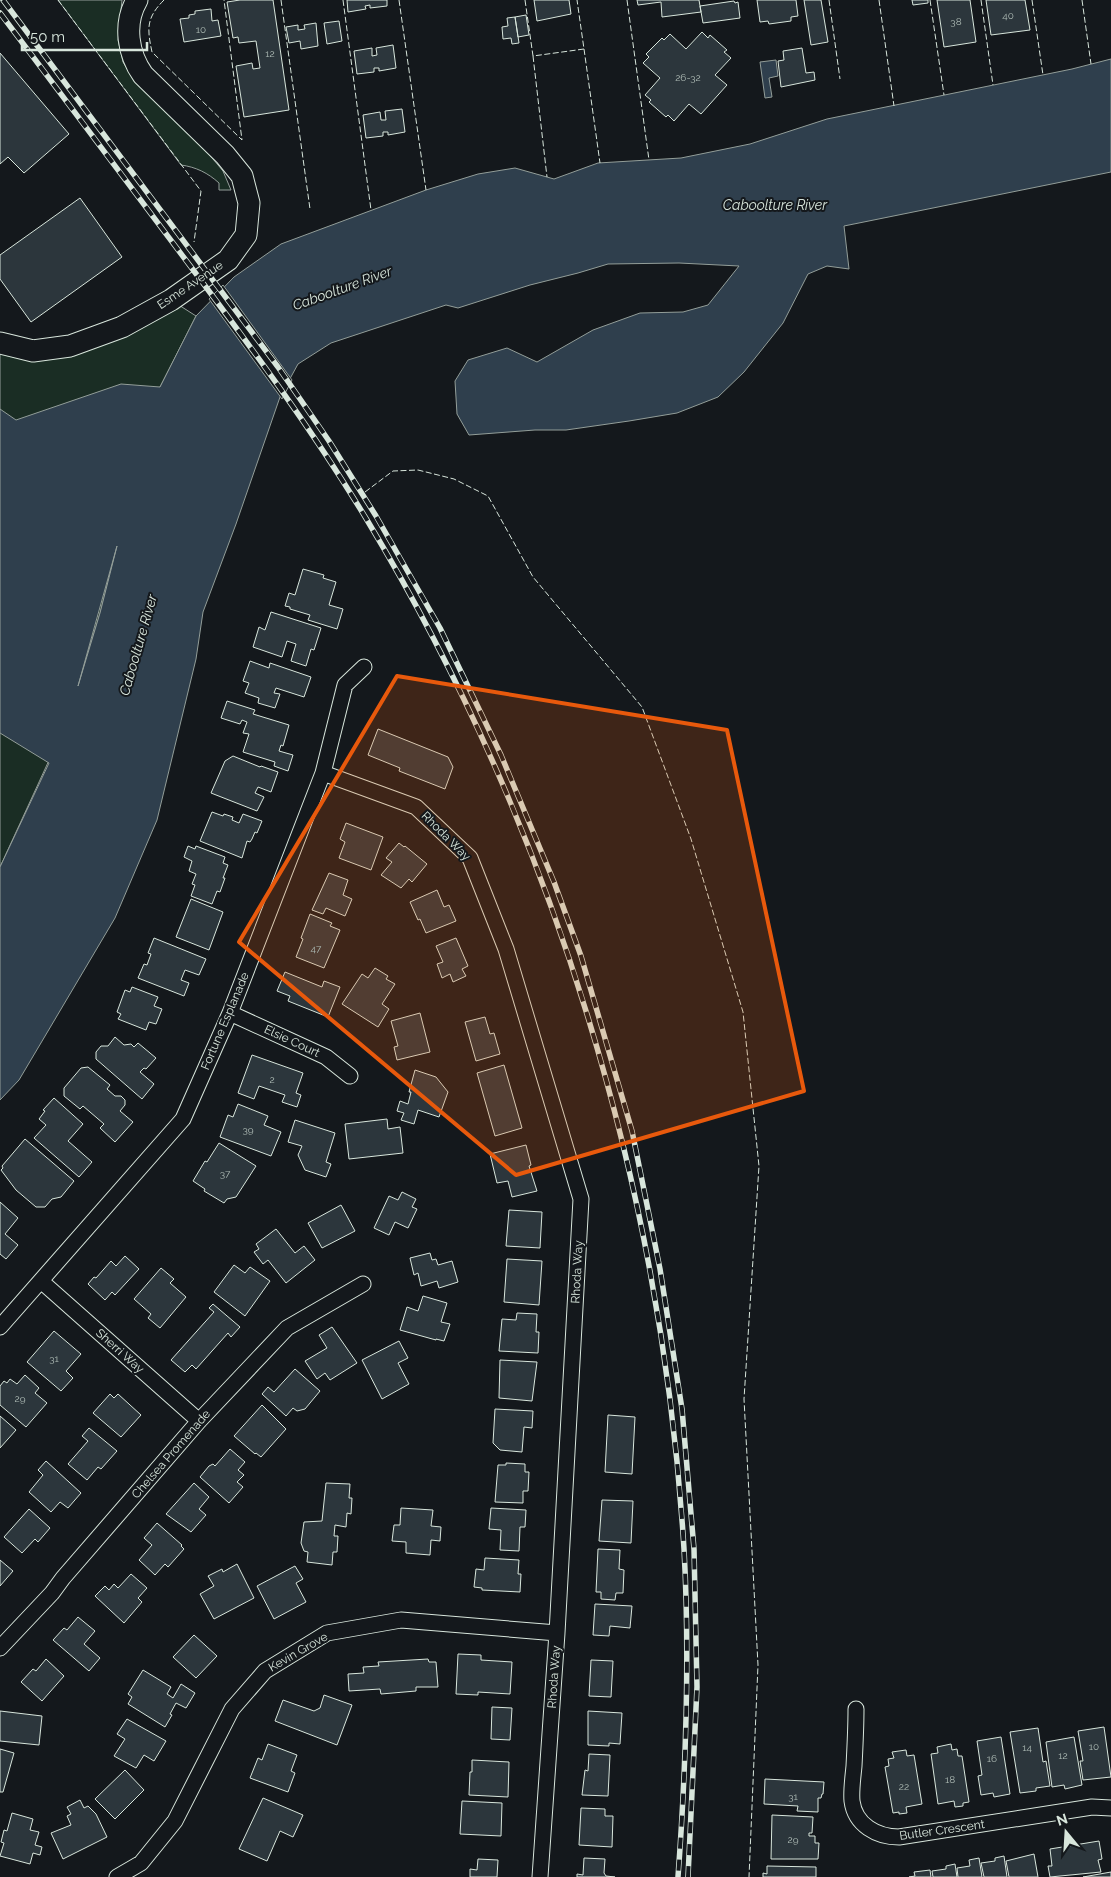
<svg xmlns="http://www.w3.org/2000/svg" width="1111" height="1877" viewBox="0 0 1111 1877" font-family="Raleway,sans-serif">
  <rect width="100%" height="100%" fill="#14181c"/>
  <!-- green -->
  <path fill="#1a2d24" stroke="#939e99" d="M58,0H122L118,40L123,62L135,81L198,141L223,171L231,190H219V183C208,173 196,167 181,165Z
    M171,300L196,316L160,387L125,516L100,613L68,719L0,867V343L33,351Z"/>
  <!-- water -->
  <path fill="#2f3f4d" stroke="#939e99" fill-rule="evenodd" d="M1111,59V172L844,226L849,269L827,266L808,274L783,323L744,372L718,397L677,413L629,421L566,430H535L469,435L457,414L455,381L468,360L507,348L537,362L593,330L640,313L683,312L708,305L739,266L679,263L608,264L578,273L530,285L458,308L446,305L331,343L298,364L280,397L236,524L203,612L196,659L157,820L115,918L19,1080L0,1100V867L49,763L0,733V409L16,420L121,384L160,387L196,316L234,277L281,244L426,190L478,174L515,168L554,179L598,163L681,158L750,144L827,119L1072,69ZM117,546L100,613L78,686Z
    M776,60L778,76L769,78L772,97L765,98L760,62Z"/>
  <!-- pier -->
  <path fill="#14181c" stroke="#939e99" d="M223,285L292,380L282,399L209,299Z"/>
  <!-- building -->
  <path fill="#2c363c" stroke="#d8e6dc" d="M240,0H273L289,110L244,117L236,66L252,63L253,69L260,68L256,41L239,43L238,37L233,38L227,2Z
    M347,0H387V6L370,8V5L365,6L366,9L348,12Z
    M534,0H569L571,14L537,21Z
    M637,0H699L701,12L662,17L661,2L638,5Z
    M757,0H796L798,16L791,17V21L769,24L768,21L760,22Z
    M804,0H821L828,42L811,45Z
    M912,0H928V3L913,5Z
    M937,0H970L976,42L944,47Z
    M986,0H1025L1030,30L991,35Z
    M734,1L735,3L738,2L740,18L703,23L700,6Z
    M211,9L212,21L218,20L221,36L184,42L180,19L189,18V15L195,14V11Z
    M526,15L529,35L518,37L515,17Z
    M515,17L519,43L512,44L511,38L503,39L502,27L508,26L507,18Z
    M339,21L342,41L327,44L324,23Z
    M316,23L318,46L301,49L300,41L289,43L286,27L298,25V30L305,29L304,25Z
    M702,32L708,38L710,35L727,50L724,52L731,58L715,75L727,85L701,114L689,104L674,121L668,115L666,117L649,102L651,100L645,95L660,78L643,63L649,57L646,54L662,38L664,40L670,34L686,49Z
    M393,45L396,68L379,71V68H374V72L357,74L354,51L372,48V56L377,55L376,48Z
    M802,48L806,73L814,72L815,80L781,87L778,61L784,60L783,51Z
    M0,53L69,134L24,173L8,157L0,164Z
    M402,109L405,132L388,135V132H383V136L366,138L363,115L380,112L381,120H386L385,111Z
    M80,198L122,257L31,322L0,279V255Z
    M303,569L324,575L323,578L336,582L329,605L343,609L337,629L308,620L310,615L290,609V607L285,606L289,593L295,595Z
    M271,612L321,628L314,650L311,649L306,666L291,661L296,644L287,641L282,657L253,647L259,627L265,630Z
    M250,661L269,668L270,663L311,677L304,697L276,688L274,693L280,694L275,708L258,703L259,698L245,693L249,683L243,681Z
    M227,701L255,710L253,714L289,725L283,746L281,745L279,751L293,755L288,771L274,766L275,762L243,752L249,734L243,733L247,722L242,720L240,724L221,718Z
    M378,729L448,757L453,767L445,789L399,771L400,768L368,755Z
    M233,756L260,767L261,766L278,772L271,792L258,787L255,793L264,797L257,811L211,793L225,761Z
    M212,812L223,816L224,814L233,817L232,820L239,823L243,814L262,821L257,833L255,832L252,839L250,842L247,841L242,858L200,841Z
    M346,823L383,837L371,870L339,858L345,842L340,839Z
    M399,843L404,847L405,846L427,864L412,882L409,879L401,888L381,875L392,862L386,858Z
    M188,846L195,849L196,846L225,857L223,863L228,865L223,878H225L220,892L217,891L212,904L191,896L195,885L192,884L196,874L189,871L192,861L184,857Z
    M329,873L348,880L343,895L352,899L345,916L326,908L323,914L312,910Z
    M437,890L444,907L449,905L456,921L426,933L420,919L418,920L410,902Z
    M191,899L223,912L209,950L176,937Z
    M310,914L332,923L330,926L340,930L324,968L296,957L303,939L301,938Z
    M154,938L206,959L199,975L185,970L181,980L189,983L184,996L138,978L144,964L147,965L151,954L148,953Z
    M456,938L468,966L462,969L466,976L453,982L450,974L442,978L437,964L443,962L436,946Z
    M375,968L388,976L386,979L395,984L382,1004L389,1009L378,1027L342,1004L362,974L368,978Z
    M285,972L322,987L324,981L340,987L328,1017L288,1001L290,996L277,991Z
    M132,987L158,997L154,1006L162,1009L156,1024L149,1022L146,1030L118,1019L121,1014L117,1012L125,990L130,992Z
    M420,1013L430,1052L397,1060L394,1047L398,1046L391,1021Z
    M485,1017L490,1034L494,1033L500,1054L476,1061L465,1022Z
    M115,1037L124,1045L131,1044L134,1047L138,1043L156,1058L146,1069L144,1068L140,1072L154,1084L142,1099L96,1059V1052L101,1046H108Z
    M252,1055L303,1073L296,1093L301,1095L297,1107L282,1102L285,1095L259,1086L254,1099L238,1093Z
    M504,1065L522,1128L495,1136L477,1073Z
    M88,1067L110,1085L107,1089L115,1096H121L125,1100V1105L120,1111L133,1122L115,1142L100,1128L104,1124L83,1106L80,1109L64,1096V1088L81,1068Z
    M415,1070L436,1077L448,1092L439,1117L418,1110L414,1124L401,1120L404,1113L397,1111L400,1101L408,1104L411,1092H409Z
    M54,1098L83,1124L68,1141L92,1162L79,1177L34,1138L46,1125L39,1119L45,1111L43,1110Z
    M238,1104L268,1116L264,1125L281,1132L271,1156L220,1137L228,1115L233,1117Z
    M387,1119L388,1129L400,1127L403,1153L349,1159L345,1124Z
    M295,1120L335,1133L326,1162L331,1164L326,1177L305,1170L298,1155L302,1146L288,1142Z
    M25,1139L74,1181L61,1197L52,1199L45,1207H36L16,1190L1,1170L3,1168L2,1166Z
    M219,1143L256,1166L236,1197L227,1199L224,1203L204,1191L205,1189L193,1181L205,1161L207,1162Z
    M526,1145L531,1165L529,1166L537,1191L512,1197L508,1181L497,1183L490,1154Z
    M402,1192L416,1199L412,1207L417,1209L408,1228L395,1222L389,1235L374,1228L389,1196L398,1200Z
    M0,1202L18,1218L5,1234L18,1245L6,1259L0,1254Z
    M341,1205L355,1231L322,1248L308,1223Z
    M509,1210L542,1212L540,1248L506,1246Z
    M276,1229L295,1253L304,1246L315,1260L286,1283L268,1260L263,1264L254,1252L259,1249L256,1244Z
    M430,1253L432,1260L436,1259L438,1265L452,1261L458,1282L439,1288L437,1281L421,1286L418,1273L414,1275L410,1258Z
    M125,1256L139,1269L115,1295L112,1292L105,1300L88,1284L94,1277L96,1278L111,1261L116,1266Z
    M507,1259L542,1261L539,1305L504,1302Z
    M234,1265L245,1273L250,1267L270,1281L245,1316L214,1292Z
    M161,1268L174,1279L170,1283L186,1297L160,1328L148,1318L151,1314L134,1299Z
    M423,1296L447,1303L441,1322L450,1324L444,1341L436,1339V1340L400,1330L407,1307L418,1311Z
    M213,1304L240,1327L231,1337L228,1333L196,1369L192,1365L185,1372L171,1360L214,1312L209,1308Z
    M517,1313L537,1314L536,1332H539L538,1353L499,1351L502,1319L516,1320Z
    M332,1327L357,1363L330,1380L325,1373L317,1379L305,1361L327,1348L319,1335Z
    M54,1331L81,1354L66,1371L73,1378L61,1391L27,1362Z
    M399,1341L408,1358L398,1363L409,1384L382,1399L362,1360Z
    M500,1360L537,1362L532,1401L499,1398Z
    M295,1369L320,1391L305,1409L297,1411L293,1408L286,1416L262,1394L268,1387L274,1392Z
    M25,1375L39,1388L35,1393L47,1403L26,1427L0,1405V1386L4,1381L7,1383L10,1379L17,1384Z
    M110,1394L114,1398L118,1394L141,1415L121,1437L93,1413Z
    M262,1405L286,1429L261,1457L256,1453L255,1454L234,1436Z
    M495,1409L533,1411L532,1428L524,1427L522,1452L500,1450L493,1443Z
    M608,1415L635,1417L632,1474L605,1472Z
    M0,1416L16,1430L0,1448Z
    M89,1428L117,1451L101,1469L98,1467L87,1480L68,1464L88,1441L82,1436Z
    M230,1449L245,1462L238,1470L244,1475L237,1482L243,1487L229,1503L200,1477L209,1466L213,1464L215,1466Z
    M46,1461L81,1493L68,1508L60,1502L51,1512L29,1492L43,1475L38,1470Z
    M506,1463L525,1464V1472H529L528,1491H523V1503L495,1502L498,1465H506Z
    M194,1483L209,1497L199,1509L206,1515L191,1532L166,1514Z
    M326,1483L350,1484L349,1498H352L351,1514L347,1513L346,1527L335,1525L334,1536H338L337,1552H333L332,1565L307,1562L308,1552L304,1551L301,1543L304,1522L322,1521Z
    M602,1500L633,1501L631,1543L599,1541Z
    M401,1508L433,1510L431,1526L441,1527L440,1541L431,1540L430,1555L406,1553V1542L392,1541L394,1525H400Z
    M491,1508L526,1510L525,1527H520L519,1551L500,1550L501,1530L489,1529Z
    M29,1509L50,1528L38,1542L35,1539L22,1553L4,1537Z
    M157,1523L182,1545L181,1546L184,1549L168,1567L165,1564L155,1575L139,1560L152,1545L144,1538Z
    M598,1549L620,1550L619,1569L624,1570L623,1593H616L615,1600L601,1599V1592H596Z
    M485,1558L519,1560L518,1574H521L520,1592L482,1590V1588L474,1587L476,1569L484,1570Z
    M0,1560L13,1571L0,1586Z
    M237,1564L254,1598L214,1619L200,1594L214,1586L208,1576L222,1569L223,1572Z
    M295,1566L303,1579L296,1583L306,1602L274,1619L257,1586Z
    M131,1574L147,1588L138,1598L142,1602L124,1623L95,1596L105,1586L109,1590L114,1584L118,1588Z
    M595,1604L632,1606L630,1628L610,1626L609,1636L593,1635Z
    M78,1617L95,1631L84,1644L100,1658L89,1671L53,1640L64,1628L67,1630Z
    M194,1635L217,1656L196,1678L173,1657Z
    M458,1654L481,1655V1660L512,1662L510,1694L478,1692V1695L456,1694Z
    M46,1659L64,1676L42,1701L21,1682L33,1669L36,1671Z
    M428,1659L429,1662H436L438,1687H416V1691L381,1694L380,1689L349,1691L348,1674L364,1673L363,1667L379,1666L378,1662Z
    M591,1660L613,1661L611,1697L589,1696Z
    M143,1670L171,1687L167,1694L173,1698L181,1684L195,1693L186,1708L176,1703L170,1714L172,1715L165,1727L128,1704L132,1697L128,1694Z
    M324,1695L352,1705L337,1745L275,1721L283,1700L314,1711L320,1708Z
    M492,1707L512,1708L510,1740L491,1739Z
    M0,1711L42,1716L39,1745L0,1741Z
    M588,1711L622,1713L620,1744L609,1743V1746L588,1745Z
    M127,1719L166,1741L154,1761L144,1755L136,1768L114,1756L125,1739L117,1734Z
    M1104,1727L1111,1777L1083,1780L1080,1761H1083L1078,1731Z
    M1038,1728L1043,1762L1046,1761L1050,1786L1036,1788V1791L1020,1793L1010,1732Z
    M1001,1737L1010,1794L994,1797L993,1793L981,1795L978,1776L982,1775L977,1741Z
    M1074,1737L1082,1785L1065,1789L1064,1785L1052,1787L1046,1742Z
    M268,1744L297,1755L291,1771L295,1773L288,1792L250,1778L258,1758L262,1760Z
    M951,1744L952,1750L957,1749L958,1756H962L969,1802L963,1803V1806L955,1807L954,1801L938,1804L931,1754L938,1753L937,1747Z
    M0,1749L14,1753L3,1792H0Z
    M906,1750L907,1756L914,1755L922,1804L906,1807L907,1813L899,1814V1812L893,1813L885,1767L889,1766L888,1759L894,1758L892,1752Z
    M589,1754L610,1755L608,1796L582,1795L585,1770L588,1771Z
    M472,1760L509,1762L508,1797L469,1795L470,1772H472Z
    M125,1770L144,1790L115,1819L95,1799Z
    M765,1779L824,1782L823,1794H822L821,1798H818V1812L797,1811L798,1806L764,1804Z
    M263,1798L303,1815L293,1837L280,1831L267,1861L239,1849Z
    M80,1800L84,1808L88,1806L96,1814L107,1837L63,1859L51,1833L71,1825L67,1816L71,1814L67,1807Z
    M462,1801L502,1803L501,1836L460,1834Z
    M581,1808L605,1809V1816H613L612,1847L579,1845Z
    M12,1813L33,1819L30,1830L39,1832L35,1845L42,1847L40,1855L33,1853L30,1864L0,1856L4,1843L1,1842L4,1830L7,1831Z
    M772,1815L813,1817L812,1833H809V1836H815V1843H819L818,1859H771Z
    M1099,1841L1102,1859L1098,1860L1101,1872L1050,1877L1048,1866H1052L1050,1849Z
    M1034,1854L1038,1877H1009L1006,1861Z
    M1004,1856L1007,1877H984L981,1863L995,1861V1858Z
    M584,1858L605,1859L604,1873L606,1876L615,1877H577V1874L583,1875Z
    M979,1858L982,1877H958L957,1868L970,1866L969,1860Z
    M478,1859L498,1860L497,1877H470V1869L477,1870Z
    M955,1864L957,1877H933L932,1871L946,1869V1866Z
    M767,1866L816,1867V1877H763V1873L767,1874Z
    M930,1870L931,1877H909L915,1876L914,1872Z
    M1111,1872V1877H1083Z"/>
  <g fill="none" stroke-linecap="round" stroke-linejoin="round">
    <defs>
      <path id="street" d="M323,773L416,807L470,858L506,949L581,1199L557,1633L540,1877
        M230,1013L326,1057L350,1076
        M41,1281L199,1421
        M0,1327L183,1119L230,1013L323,773L345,685L364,667
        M0,1648L52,1593L63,1578L199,1421L287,1328L363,1284
        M856,1709C856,1728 855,1747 854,1766C853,1777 851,1790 852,1801C855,1825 877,1837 899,1837L1092,1807L1111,1808
        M117,1877L141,1863L175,1821L232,1709L265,1671L327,1633L401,1620L557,1633"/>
      <path id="secondary" d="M0,343L33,351L70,346L122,327L171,300L228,260L246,235L249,203L242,176L225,155L143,75C128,54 123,24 137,0"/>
    </defs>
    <!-- street casing -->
    <use href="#street" stroke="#d8e6dc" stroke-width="17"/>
    <!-- secondary casing -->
    <use href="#secondary" stroke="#d8e6dc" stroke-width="23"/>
    <!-- street -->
    <use href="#street" stroke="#14181c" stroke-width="15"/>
    <!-- secondary -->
    <use href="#secondary" stroke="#14181c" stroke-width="21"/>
    <defs>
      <path id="rail" d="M3,0L278,367L329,441L376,516L440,628L501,755L554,882L581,956L632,1131L660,1269L682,1409L694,1549L697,1687L688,1877
        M0,13C64,98 128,183 191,267C253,350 314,432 367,520C554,830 662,1188 684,1549C690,1658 686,1768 678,1877"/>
    </defs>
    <!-- rail casing -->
    <use href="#rail" stroke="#d8e6dc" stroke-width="5.5"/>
    <!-- rail -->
    <use href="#rail" stroke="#14181c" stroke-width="4" stroke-dasharray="11" stroke-linecap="butt"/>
    <!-- fence -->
    <path stroke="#d8e6dc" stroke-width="1" stroke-dasharray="6 2.5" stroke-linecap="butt" d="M58,0L201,191L194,242
      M164,0C146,18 147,29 152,52L242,140L224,0
      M281,0L310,209
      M343,0L371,210
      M399,0L426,190
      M525,0L533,56L584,49L577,0
      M627,0L649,160
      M829,0L840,79
      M879,0L894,106
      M930,0L944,95
      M981,0L993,85
      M1032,0L1043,75
      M1082,0L1091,64
      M584,49L600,163
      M533,56L547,177
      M365,492L393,471L418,470L454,479L488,496L533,577L642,707L691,839L743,1012L759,1166L744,1399L758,1665L749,1877"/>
  </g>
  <!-- marked area -->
  <path fill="#e8590c" fill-opacity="0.2" stroke="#e8590c" stroke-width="4" stroke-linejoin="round" d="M397,676L727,730L804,1091L516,1175L239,942Z"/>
  <g text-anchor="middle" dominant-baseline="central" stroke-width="4" stroke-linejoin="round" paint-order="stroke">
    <!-- number labels -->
    <g font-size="10" fill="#adbab4">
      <text x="1008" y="15">40</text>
      <text x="956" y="21">38</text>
      <text x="201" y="29">10</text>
      <text x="270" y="53">12</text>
      <text x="688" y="77">26-32</text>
      <text x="316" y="948">47</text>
      <text x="272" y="1079">2</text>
      <text x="248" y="1129">39</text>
      <text x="225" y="1173">37</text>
      <text x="54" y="1358">31</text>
      <text x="20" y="1398">29</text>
      <text x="1094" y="1746">10</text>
      <text x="1027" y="1747">14</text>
      <text x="1063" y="1755">12</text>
      <text x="992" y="1758">16</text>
      <text x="950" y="1779">18</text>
      <text x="904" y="1786">22</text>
      <text x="793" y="1796">31</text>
      <text x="793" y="1839">29</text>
    </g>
    <!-- street labels -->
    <g font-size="12" fill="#d8e6dc" stroke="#14181c">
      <text transform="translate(190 285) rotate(-34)">Esme Avenue</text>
      <text transform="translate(446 836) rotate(45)">Rhoda Way</text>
      <text transform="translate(225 1021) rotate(-67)">Fortune Esplanade</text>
      <text transform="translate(292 1041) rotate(25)">Elsie Court</text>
      <text transform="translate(577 1272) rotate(-87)">Rhoda Way</text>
      <text transform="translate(120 1351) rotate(42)">Sherri Way</text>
      <text transform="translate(171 1454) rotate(-49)">Chelsea Promenade</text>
      <text transform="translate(298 1652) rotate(-30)">Kevin Grove</text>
      <text transform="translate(554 1677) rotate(-86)">Rhoda Way</text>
      <text transform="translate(942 1830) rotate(-8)">Butler Crescent</text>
    </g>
    <!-- water labels -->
    <g font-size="14" font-style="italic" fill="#d8e6dc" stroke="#14181c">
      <text x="775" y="205">Caboolture River</text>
      <text transform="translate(342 288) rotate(-20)">Caboolture River</text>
      <text transform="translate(138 645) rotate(-74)">Caboolture River</text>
    </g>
  </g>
  <!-- north arrow -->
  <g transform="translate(1066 1832) rotate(342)" stroke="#14181c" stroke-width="4" paint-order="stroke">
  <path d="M0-4L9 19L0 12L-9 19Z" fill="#d8e6dc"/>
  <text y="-8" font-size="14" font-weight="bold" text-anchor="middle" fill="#d8e6dc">N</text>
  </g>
  <!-- scale -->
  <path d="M22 42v8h125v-8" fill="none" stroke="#d8e6dc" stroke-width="2.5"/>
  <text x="30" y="42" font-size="15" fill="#d8e6dc" stroke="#14181c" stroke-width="4" paint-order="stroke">50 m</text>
</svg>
